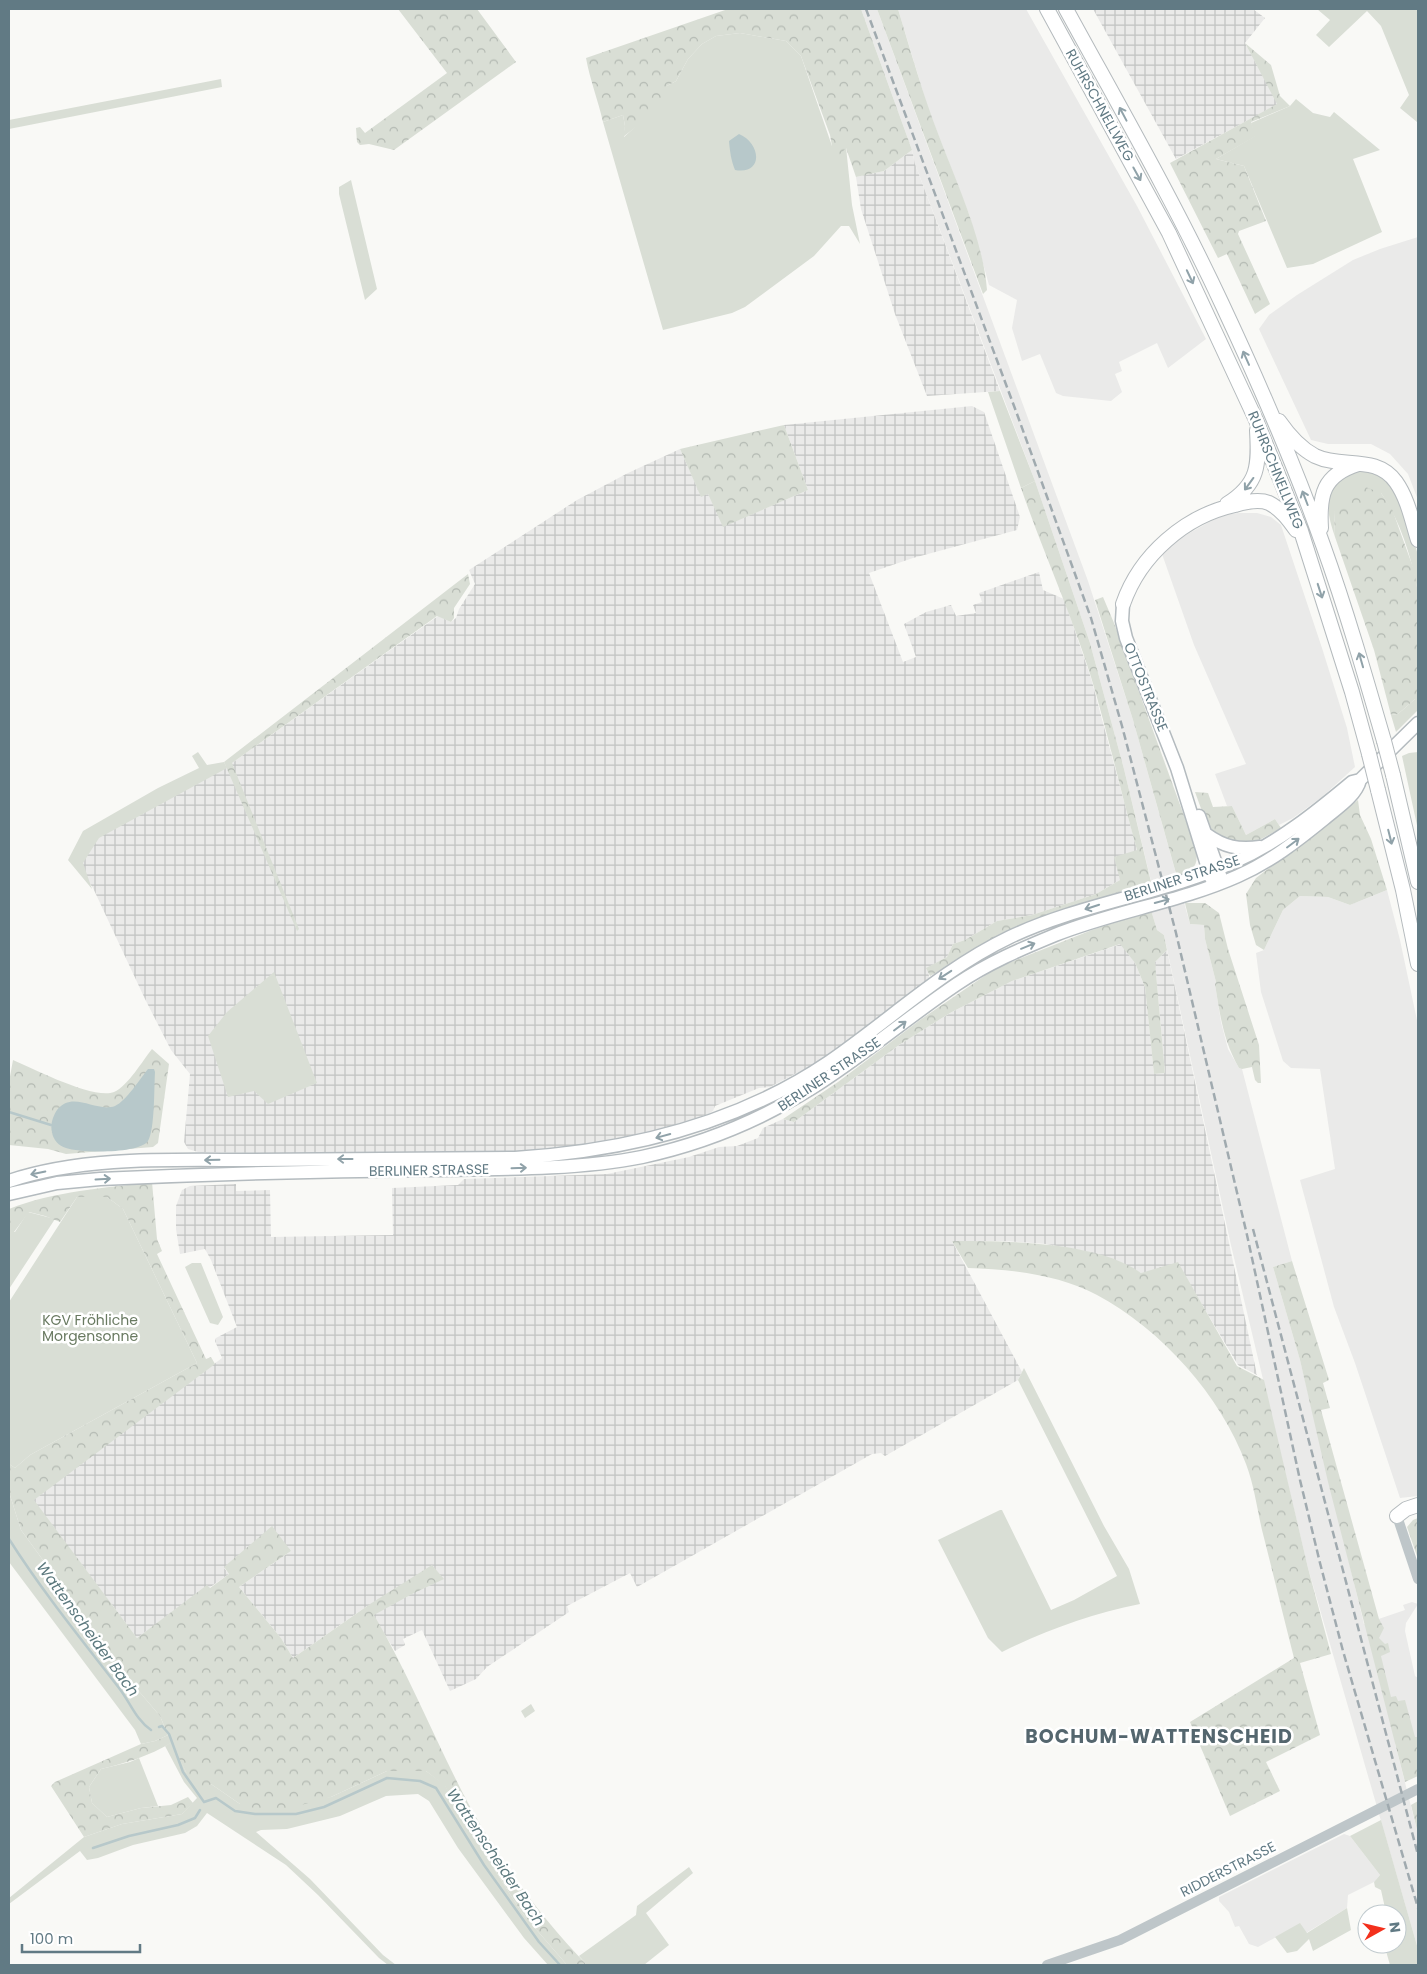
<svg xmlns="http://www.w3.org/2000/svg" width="1427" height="1974" viewBox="0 0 1427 1974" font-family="Poppins,sans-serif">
  <defs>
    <pattern id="industrial-grid" width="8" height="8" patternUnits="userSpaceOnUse" patternTransform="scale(1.25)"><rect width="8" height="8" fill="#eaeae9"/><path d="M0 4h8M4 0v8" fill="none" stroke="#c1c3c2"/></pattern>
    <pattern id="forest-crowns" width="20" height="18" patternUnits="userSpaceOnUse" patternTransform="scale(1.25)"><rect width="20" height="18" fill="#d9ded5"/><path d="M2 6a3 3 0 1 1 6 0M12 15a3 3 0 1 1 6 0" fill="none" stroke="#b3b9b2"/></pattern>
  </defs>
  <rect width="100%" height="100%" fill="#f9f9f6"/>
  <!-- built -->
  <path fill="#eaeae9" d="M861,9H877L1088,581L1133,720L1190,924L1204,925L1205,939L1216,982L1215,984L1221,1022L1228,1049L1239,1068L1242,1069L1292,1261L1273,1267L1300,1360L1364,1624L1405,1610L1403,1605L1412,1602L1418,1604L1406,1623L1405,1631L1415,1676L1418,1678V1737L1395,1743L1418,1834V1949L1308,1568L1230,1241L1164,935L1157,930L1143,884L1151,881L1124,769L1090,643L1035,481L915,164L912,150Z
    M898,9H1026L1137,206L1206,339L1168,368L1157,343L1119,362L1122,371L1115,374L1122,392L1111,401L1063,396L1056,393L1040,354L1022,361L1012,328L1017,300L989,285L970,217L928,108Z
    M1418,237V500L1408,474L1390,454L1371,444H1328L1311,440L1259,329L1269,315L1297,295L1353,260L1380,249Z
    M1239,513H1257L1271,517L1281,525L1322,648L1347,728L1355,767L1322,797L1293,818L1279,825L1275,819L1246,835L1232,806H1227L1215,774L1246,764L1194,645L1162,554L1179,539L1202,526L1222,515Z
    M1387,890L1400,940L1418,1025V1496L1400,1498L1355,1363L1334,1307L1300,1180L1335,1169L1320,1069L1291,1068L1283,1061L1261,992L1256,953L1264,950L1283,910L1300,896L1328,897L1350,905Z
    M1344,1834L1350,1836L1380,1875L1374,1882L1348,1895L1347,1908L1306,1933L1300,1924L1258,1947L1249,1944L1239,1926L1235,1927L1229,1912L1219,1901V1897Z"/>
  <!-- industrial -->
  <path fill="url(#industrial-grid)" d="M1093,9H1253L1265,18L1245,43L1278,104L1176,159Z
    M912,150L915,164L1000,391L927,396L895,314L861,209L856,177L884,171Z
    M972,406L984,412L1020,517L1017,530L913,558L869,573L903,662L916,657L904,624L926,612L951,605L956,616L976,613L973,605L982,602L979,593L1039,572L1043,590L1064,599L1091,678L1137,850L1120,880L1096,894L1032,915L997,921L965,940L953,944L947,957L927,968L930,980L835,1053L770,1087L759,1088L715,1106L713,1111L708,1114L672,1126L592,1146L529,1153L258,1155L256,1153L198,1152L188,1149L184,1142L190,1074L171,1050L145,999L93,888L73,860L84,833L232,763L438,616L451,622L456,618L459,609L475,584L469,570L577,500L628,473L680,449L701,496L708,494L724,526L808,490L784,425Z
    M1121,944L1135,963L1145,987L1154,1074L1165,1073L1155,962L1167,950L1257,1375L1238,1365L1179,1266L1141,1273L1118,1261L1084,1251L1046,1244L1004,1241H952L1022,1372L1018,1380L885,1456L881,1453L872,1454L637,1587L630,1573L567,1606L569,1612L487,1667L476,1679L450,1691L422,1630L403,1639L405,1645L395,1651L367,1606L293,1658L281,1638L239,1587L291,1551L224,1568L229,1574L209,1588L207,1586L137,1638L33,1500L222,1358L215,1341L216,1338L237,1327L211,1260L205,1249L180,1254L176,1229V1206L182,1190L190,1186L236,1184V1191L270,1190L271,1237L393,1235L392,1188L458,1185L464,1179L607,1174L689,1157L719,1147L737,1146L758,1138L763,1128L783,1119L794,1122L899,1045L950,1013L1012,981Z"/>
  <!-- green -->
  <path fill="#d9ded5" d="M1317,9H1418L1417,122L1400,108L1409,95L1381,26L1367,11L1329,47L1316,35L1330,20Z
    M740,33L786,41L801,56L832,146L846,147L852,205L860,244L849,226H841L814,256L745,307L732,313L663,330L603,122L623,115L625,126L624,137L635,127L667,86L676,81L688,59L702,44L716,36Z
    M221,79L222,87L9,129V120Z
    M1296,99L1313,113L1330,117L1334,112L1380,150L1353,159L1382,232L1313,264L1287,268L1244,166L1216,159L1255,136L1251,123L1290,106Z
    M351,180L377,289L365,300L339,194V187Z
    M1000,391L1035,481L1021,488L988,392Z
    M1367,469L1382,476L1394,488L1403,506L1418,555V593C1412,559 1401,522 1381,493L1334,512L1335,537C1327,514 1322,491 1345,477C1353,472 1358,470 1367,469Z
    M1415,699H1418V710L1396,732L1391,715L1398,714Z
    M198,752L207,765L224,762L227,768L99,838L83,863L92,889L68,860L83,831L158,788L199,768L192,756Z
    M1418,752V830L1402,756L1409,753Z
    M274,972L317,1083L268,1104L254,1091L228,1097L208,1036L227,1012Z
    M77,1197H107L123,1209L197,1363L30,1455L15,1468L9,1464V1302Z
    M28,1212L55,1219L9,1289V1232H15Z
    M192,1263H201L223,1317L218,1325L210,1323L185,1267Z
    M1024,1368L1104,1526L1129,1569L1140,1604C1091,1614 1046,1630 1002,1652L988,1638L938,1540L1000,1510H1002L1051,1610L1074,1600L1117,1576L1018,1380Z
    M9,1492L21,1530L137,1689L160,1716L168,1735L155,1741L141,1744L135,1730L9,1562Z
    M531,1704L535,1711L525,1718L521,1711Z
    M172,1742L186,1772L211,1784L240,1804L331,1797L387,1771H426L445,1785L456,1809L522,1913L567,1965H548L524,1938L458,1848L429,1801L418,1794L386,1796L340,1816L287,1829L261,1830L256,1832L310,1879L383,1955L396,1965H388L379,1958L318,1895L286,1865L207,1813L197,1826L185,1833L133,1845L98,1858L87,1860L80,1851L9,1904V1898L84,1837L122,1824L182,1814L197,1798L184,1782L165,1746Z
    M139,1758L158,1806L141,1808L107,1817L92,1803L89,1787L101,1769L130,1762Z
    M1381,1820L1418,1949V1965H1390L1384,1944H1397V1914H1377V1912L1385,1908L1381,1890L1375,1887L1374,1882L1380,1875L1350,1836Z
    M689,1867L693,1873L646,1913L669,1945L644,1965H587L579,1956L636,1915L637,1906Z
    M1347,1908L1351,1930L1313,1951L1309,1939L1297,1951L1287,1953L1275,1937L1300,1923L1307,1933Z"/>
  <!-- forest -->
  <path fill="url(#forest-crowns)" d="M398,9H477L516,62L394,150L369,144L360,145L357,142L356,128L360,127L365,133L447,73Z
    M728,9H861L912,150L884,171L856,177L846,148L835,160L829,153L832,146L830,135L801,56L786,41L740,33L716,36L702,44L688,59L676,81L667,86L663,106L623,137L625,126L623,115L603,122C598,100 590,80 586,58Z
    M877,9H898C911,52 923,95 939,136C957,184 983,239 987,290L983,294Z
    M1245,43L1271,65L1280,96L1290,106L1251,122L1256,136L1216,159L1244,166L1266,221L1239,231L1238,234L1270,304L1255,314L1227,254L1218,258L1170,163L1277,104Z
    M784,425L808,490L723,527L708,494L701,497L680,449Z
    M1035,481L1090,643L1124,769L1151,882L1046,915L930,976L926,968L947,957L953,944L965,940L997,921L1032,915L1096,894L1120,880L1114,857L1137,850C1121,793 1108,734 1091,677C1071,613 1043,552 1021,488Z
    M1363,486L1381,493L1392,509L1414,570L1418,593V699H1415L1398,714L1391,715L1374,650L1335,537L1334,512L1341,499L1352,490Z
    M468,574L470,584L454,608V618L451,622L437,616L232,763L299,929L297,931L224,762Z
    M1103,597L1114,623L1195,846C1200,865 1194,871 1177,877L1133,720L1095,600Z
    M1195,792L1208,793L1213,807L1232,806L1246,835L1275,819L1281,828L1254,843L1225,842L1207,825Z
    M1358,800L1360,815L1371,839L1387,890L1350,905L1328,897L1300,896L1283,910L1264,950L1256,945L1250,925L1246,894L1256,878Z
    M1185,903H1205L1219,913L1228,949L1259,1045L1261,1083H1258L1255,1080L1252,1067L1242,1069L1239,1068C1223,1040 1220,1015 1215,984L1216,982L1205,939L1204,925L1190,924Z
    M1151,910L1157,930L1164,935L1167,950L1155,962L1165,1073L1154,1074L1145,987L1135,963L1120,944L1012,981L950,1013L899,1045L794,1122L783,1119L838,1082L920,1020L996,968L1092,930Z
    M152,1049L169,1064L158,1143L153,1147L66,1154L48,1149L9,1145V1082L13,1060C34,1069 94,1100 114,1092C128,1086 143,1060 152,1049Z
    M152,1182L157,1239L162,1251L157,1254L206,1359L211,1357L215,1364L34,1500L137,1638L207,1585L210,1588L229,1574L224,1567L272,1526L291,1551L239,1587L281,1638L293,1658L370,1604L432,1565L444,1579L412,1594L374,1615C410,1676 435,1741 468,1803C499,1860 542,1919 587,1965H567L522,1913L456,1809L445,1786L426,1771H387L331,1797L271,1813L240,1804L211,1784L202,1791L186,1772L171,1743C149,1756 126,1763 101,1769L89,1787L92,1803L107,1817L141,1808L171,1805L188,1797L193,1803L182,1814L122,1824L84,1837L51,1786L55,1782L141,1744L155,1741L168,1735L160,1716L137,1689L21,1530L9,1492V1464L15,1468L30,1455L197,1363L123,1209L107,1197H77L60,1222L45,1216L29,1212L14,1232H9V1209C54,1191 105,1188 152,1182Z
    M952,1241C1005,1241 1097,1241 1141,1273L1178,1262L1237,1366L1264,1380L1308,1568L1331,1654L1300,1663L1320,1735L1266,1762L1280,1791L1230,1816L1190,1722L1294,1658C1283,1615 1273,1573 1262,1530C1257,1508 1254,1485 1246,1464C1221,1396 1161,1329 1097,1295C1060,1275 1009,1269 968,1268Z
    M1292,1261L1329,1380L1323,1383L1330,1408L1321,1410L1379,1619L1384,1628L1379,1638L1385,1644L1388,1643L1390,1652L1381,1656L1391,1697L1396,1696L1398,1701L1405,1700L1415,1737H1418V1776L1405,1782L1328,1482L1300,1360L1273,1267Z
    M1418,1518V1559L1407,1527L1413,1520Z
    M1418,1801V1834L1411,1805Z"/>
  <!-- water -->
  <path fill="#b7c8ca" d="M739,134C761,143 764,175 735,170C731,160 730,152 729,141Z
    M148,1069H154L155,1072C154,1088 155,1129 148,1141C139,1154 81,1153 66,1148C59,1146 53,1140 52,1132C50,1125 53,1116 57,1110C73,1090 96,1113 115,1106C126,1101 140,1079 148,1069Z"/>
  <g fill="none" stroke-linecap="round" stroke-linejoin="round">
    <!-- stream -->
    <path stroke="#b7c8ca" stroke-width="2.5" d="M9,1112L51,1125
      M9,1539C42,1591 81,1639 119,1688C130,1702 136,1720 151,1730
      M159,1727L162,1726L169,1734L183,1772L204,1802L216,1798L235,1811L255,1814H296L324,1807L387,1778L420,1781L436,1788L484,1865L539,1942L560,1965
      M93,1848L129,1836L178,1825L195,1818L200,1810"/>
    <defs>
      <path id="primary" d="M1123,604L1122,621L1126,638L1177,768L1211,878
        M1199,816L1220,875
        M1206,834C1224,847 1238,850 1260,847
        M9,1181C84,1156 171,1160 250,1160C338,1160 427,1158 515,1158C626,1151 736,1125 829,1062C890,1020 943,969 1010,937C1082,903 1164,894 1236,861C1279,842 1316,812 1352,782L1360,780L1418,723
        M9,1194L57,1183L100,1179C210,1174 320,1171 430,1170C496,1169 577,1170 642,1157C703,1144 759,1121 812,1088C863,1056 908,1017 957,984C988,963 1021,949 1055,935C1115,911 1180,902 1238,876C1270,862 1297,841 1324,819C1337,808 1356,796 1360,780"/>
      <path id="motorway" d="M1047,9L1169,233L1256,420L1301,531L1352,692L1369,754
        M1066,9C1119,106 1175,203 1222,304C1259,383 1294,463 1323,545C1346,609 1365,675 1384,741
        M1279,421C1288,434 1300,448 1315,456C1342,469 1376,454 1396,482C1408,499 1412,521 1418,540
        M1227,504C1259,484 1259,465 1257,430
        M1321,528C1319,495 1323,475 1358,464
        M1123,604C1140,555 1185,516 1235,505C1245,502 1259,499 1269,503C1281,509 1289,520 1296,530
        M1393,775L1418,882
        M1378,790L1403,890L1418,964
        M1397,1516L1406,1509L1418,1505"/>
    </defs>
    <!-- primary casing -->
    <use href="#primary" stroke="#b4bbbf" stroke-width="15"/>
    <!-- motorway casing -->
    <use href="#motorway" stroke="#b4babd" stroke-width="16"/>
    <!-- tertiary -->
    <path stroke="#bec6c9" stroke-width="10" d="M1397,1516L1418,1579
      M1047,1965L1120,1940L1418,1789"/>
    <!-- primary -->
    <use href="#primary" stroke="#fff" stroke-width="12"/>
    <!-- motorway -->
    <use href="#motorway" stroke="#fff" stroke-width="14"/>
    <!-- rail -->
    <path stroke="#a0aaaf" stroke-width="2.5" stroke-dasharray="8 4" stroke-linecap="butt" d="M866,9L1017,414L1091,618L1122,726L1176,933L1247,1235L1300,1480L1320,1563L1343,1651L1418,1908
      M1253,1229L1418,1855"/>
    <defs>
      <path id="motorway-bridge" d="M1384,741L1393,775
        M1369,754L1378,790"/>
    </defs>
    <!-- motorway-bridge casing -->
    <use href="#motorway-bridge" stroke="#b4babd" stroke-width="16" stroke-linecap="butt"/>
    <!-- motorway-bridge -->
    <use href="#motorway-bridge" stroke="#fff" stroke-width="14"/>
  </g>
  <!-- one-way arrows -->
  <defs><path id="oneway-shaft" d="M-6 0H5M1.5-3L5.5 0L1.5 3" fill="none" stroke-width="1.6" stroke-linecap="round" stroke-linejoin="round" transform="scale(1.25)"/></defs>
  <g stroke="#90a2a9">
    <use href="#oneway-shaft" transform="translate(1123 114) rotate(-118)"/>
    <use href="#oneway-shaft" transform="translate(1137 174) rotate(61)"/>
    <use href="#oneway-shaft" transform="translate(1190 277) rotate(65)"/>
    <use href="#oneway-shaft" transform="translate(1246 358) rotate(-114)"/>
    <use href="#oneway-shaft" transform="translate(1249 484) rotate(126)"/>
    <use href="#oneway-shaft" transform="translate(1305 498) rotate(-111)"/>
    <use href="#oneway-shaft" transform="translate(1320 591) rotate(72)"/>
    <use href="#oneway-shaft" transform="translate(1361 660) rotate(-106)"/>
    <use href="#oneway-shaft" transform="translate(1390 837) rotate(76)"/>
    <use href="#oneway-shaft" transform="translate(1293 843) rotate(-37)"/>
    <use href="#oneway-shaft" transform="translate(1162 901) rotate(-15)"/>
    <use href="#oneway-shaft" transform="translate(1092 907) rotate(162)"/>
    <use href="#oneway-shaft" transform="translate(1028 946) rotate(-22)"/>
    <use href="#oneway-shaft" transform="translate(945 975) rotate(147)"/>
    <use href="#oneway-shaft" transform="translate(900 1026) rotate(-37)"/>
    <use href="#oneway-shaft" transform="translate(663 1136) rotate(165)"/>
    <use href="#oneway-shaft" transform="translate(345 1159) rotate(180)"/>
    <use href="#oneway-shaft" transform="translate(212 1160) rotate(179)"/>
    <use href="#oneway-shaft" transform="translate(519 1168) rotate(-2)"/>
    <use href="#oneway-shaft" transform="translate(38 1173) rotate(168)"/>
    <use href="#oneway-shaft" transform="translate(103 1179) rotate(-3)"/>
  </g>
  <g text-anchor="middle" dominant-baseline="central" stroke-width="5" stroke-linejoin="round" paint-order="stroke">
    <!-- street labels -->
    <g font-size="14" fill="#617a84" stroke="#fff">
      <text transform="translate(1100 105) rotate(61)">RUHRSCHNELLWEG</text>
      <text transform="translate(1276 470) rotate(68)">RUHRSCHNELLWEG</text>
      <text transform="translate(1146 687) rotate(68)">OTTOSTRASSE</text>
      <text transform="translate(1182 878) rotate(-18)">BERLINER STRASSE</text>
      <text transform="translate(829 1074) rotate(-34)">BERLINER STRASSE</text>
      <text transform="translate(429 1170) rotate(-1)">BERLINER STRASSE</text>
      <text transform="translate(1228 1869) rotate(-27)">RIDDERSTRASSE</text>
    </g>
    <!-- park labels -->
    <g font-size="14" fill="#697a61" stroke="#fff">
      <text x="90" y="1320">KGV Fröhliche<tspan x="90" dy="16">Morgensonne</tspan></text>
    </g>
    <!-- water labels -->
    <g font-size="15" font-style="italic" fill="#5c797e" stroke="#fff">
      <text transform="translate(88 1629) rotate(54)">Wattenscheider Bach</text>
      <text transform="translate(496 1857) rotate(56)">Wattenscheider Bach</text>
    </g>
    <!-- district labels -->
    <g font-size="19" font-weight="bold" letter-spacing="1" fill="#54666e" stroke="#fff">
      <text x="1159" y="1736">BOCHUM-WATTENSCHEID</text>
    </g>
  </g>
  <!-- border -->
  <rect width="1427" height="1974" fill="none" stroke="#617a84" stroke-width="20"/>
  <!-- north arrow -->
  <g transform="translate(1382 1929) rotate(82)"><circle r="24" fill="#ffffff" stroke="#c0cace"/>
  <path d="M0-4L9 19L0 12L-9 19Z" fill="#f3301c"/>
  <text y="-8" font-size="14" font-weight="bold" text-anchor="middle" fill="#617a84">N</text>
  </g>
  <!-- scale -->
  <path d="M22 1944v8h118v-8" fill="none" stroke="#617a84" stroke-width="2.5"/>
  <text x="30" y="1944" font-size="15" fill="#617a84" stroke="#ffffff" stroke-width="4" paint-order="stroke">100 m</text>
</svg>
